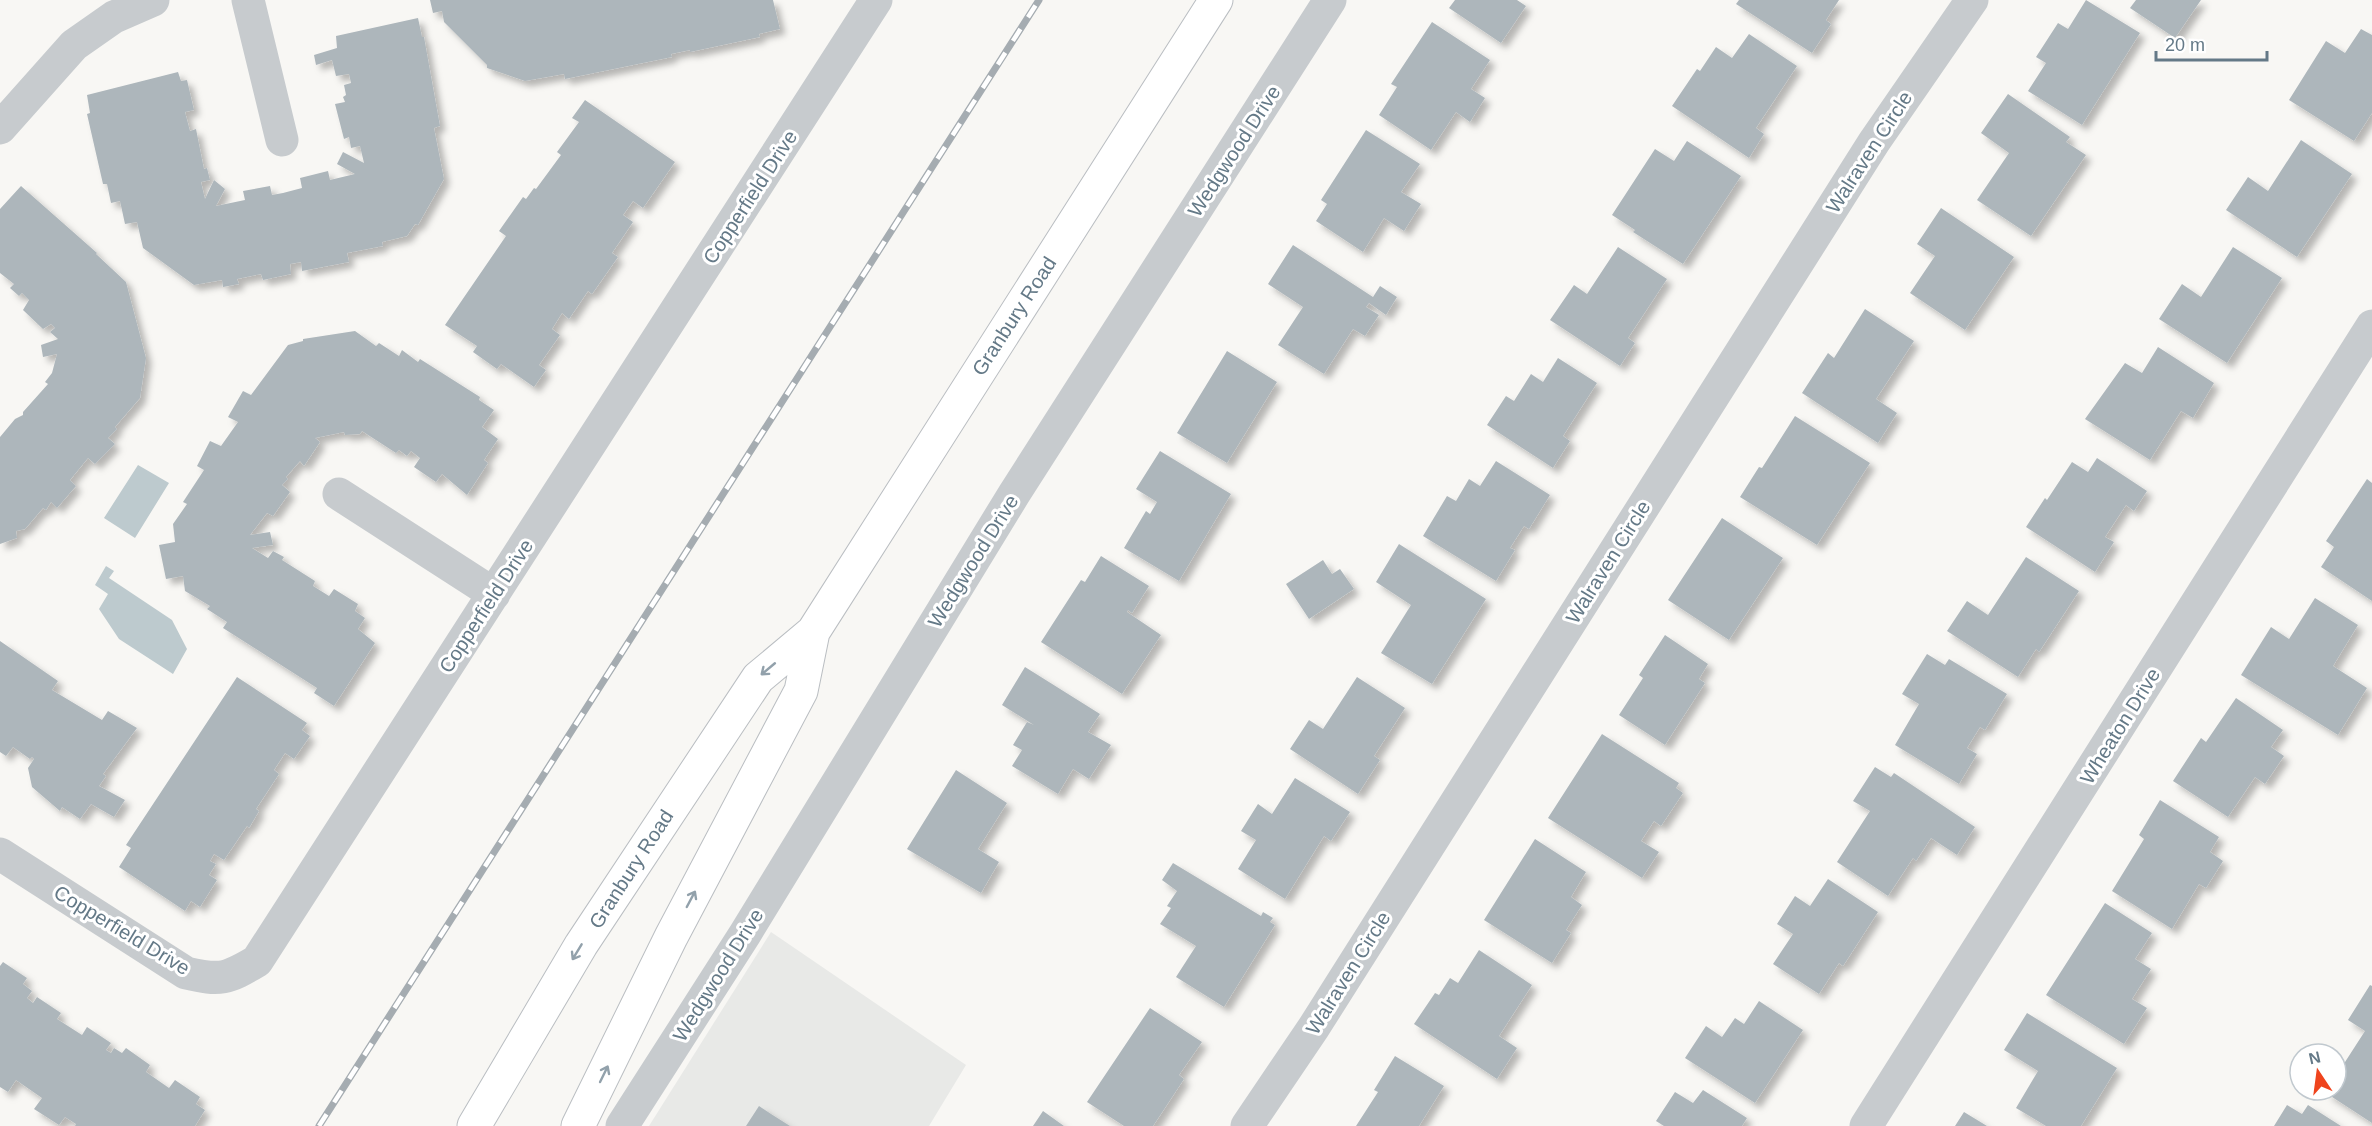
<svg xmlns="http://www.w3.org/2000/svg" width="2372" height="1126" viewBox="0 0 2372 1126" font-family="Helvetica,sans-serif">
  <defs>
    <filter id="shadow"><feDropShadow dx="5.5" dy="5.5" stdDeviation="3" flood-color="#0004"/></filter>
  </defs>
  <rect width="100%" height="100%" fill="#f8f7f4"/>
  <!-- built -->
  <path fill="#e8e9e7" d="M771,932L966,1065L929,1126H649Z"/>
  <!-- water -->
  <path fill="#bdcace" d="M138,465L169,483L135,538L104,518Z
    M106,566L114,571L109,578L172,620L187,649L173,674L119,639L99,609L108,594L95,585Z"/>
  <!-- building -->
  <path fill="#adb6bb" filter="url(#shadow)" d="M430,0H773L780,29L759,34L760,37L690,52V50L671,54L672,57L565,79L564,74L525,81L487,68V65L444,22L442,11L433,13Z
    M1455,0H1517L1526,6L1501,43L1449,8Z
    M1739,0H1839L1826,20L1831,24L1812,53L1736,4Z
    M2086,0L2140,33L2082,125L2028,91L2046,63L2036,57L2058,23L2068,29Z
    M2136,0H2201L2175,38L2130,8Z
    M418,18L422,37H424L440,126L434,128L444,179L418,225L415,224L407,236L382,242L383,246L347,253L349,262L302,271L301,262L290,264L291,274L263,280L261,274L237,279L239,284L223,287L222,280L194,285L143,248L137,222L125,224L120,201L111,203L107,184H103L87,114L90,113L87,95L178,72L181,81L187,80L194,110L185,112L190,131L196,129L204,169L207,168L210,180L201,182L205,199L214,180L225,189L216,206L245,200L243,191L270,186L272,195L283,193L302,188L300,178L328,171L330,180L355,174L337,164L343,152L364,163L360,146L351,148L349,137L344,139L335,104L345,102L343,97L346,95L344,85L351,83L349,74L336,76L332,60L316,65L314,55L337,48L336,36Z
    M1432,22L1490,60L1471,89L1485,98L1470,122L1456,112L1431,150L1379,115L1397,87L1391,84Z
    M2361,29L2372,35V113L2354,141L2289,100L2326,41L2345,53Z
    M1749,34L1797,66L1756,128L1764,134L1749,158L1672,106L1697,69L1700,71L1716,47L1732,58Z
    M2008,94L2070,137L2066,142L2086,155L2031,236L1977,200L2009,153L1981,133Z
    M585,100L675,162L643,208L633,201L623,215L633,222L612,253L618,257L592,294L588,291L569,319L562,313L552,329L560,335L539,365L546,370L534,387L501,364L497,369L473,352L477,346L445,325L506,236L499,231L523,197L526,199L534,188L536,189L561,155L557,152L579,122L572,118Z
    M1366,130L1420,164L1401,192L1421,204L1404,231L1384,218L1363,252L1316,221L1327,204L1321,200Z
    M2301,140L2352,174L2297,257L2226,210L2248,177L2268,191Z
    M1687,141L1741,176L1683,264L1633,232L1635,230L1612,215L1655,149L1674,161Z
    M21,186L97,253L96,254L126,282L146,358L140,398L115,427L117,429L108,438L115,444L95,464L88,458L70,480L76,486L57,508L51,502L46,510L43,508L25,529L16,531L17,538L0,544V437L15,419L23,415V412L48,384L45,382L52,373L57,354L43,357L41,345L58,339L50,332L55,328L51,324L43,329L23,310L29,300L22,293L19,296L10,288L14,284L0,273V209Z
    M1941,208L2014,257L1965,330L1910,293L1935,256L1917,244Z
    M1293,245L1373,297L1380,286L1397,297L1386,315L1369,303L1366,307L1379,315L1365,336L1353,329L1324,374L1278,345L1303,307L1268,284Z
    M1618,247L1667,279L1628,338L1635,343L1620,366L1550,320L1574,285L1587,294Z
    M2233,247L2282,278L2227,363L2159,319L2182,284L2201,297Z
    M1865,309L1914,341L1876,399L1897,413L1878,443L1802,393L1828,353L1834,358Z
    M355,331L376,346L379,343L399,356L402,350L418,362L420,359L480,397L479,400L494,410L482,427L498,439L484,460L488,463L467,495L442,474L436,482L414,467L420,458L411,451L407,456L399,450L396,453L362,431L360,434L345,435L344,432L315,438L320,442L304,466L300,461L286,477L288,479L282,485L290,492L273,516L267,513L250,535L270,532L273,545L252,548L268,558L273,551L284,557L282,560L315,581L313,586L329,596L334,589L358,604L355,611L365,618L358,629L375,643L334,706L314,693L317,688L223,628L227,622L207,609L210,606L185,591L183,576L166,579L159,545L175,542L173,524L187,504L183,502L204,470L197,466L210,441L221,446L238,422L228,417L243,391L251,395L288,345L303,341V339Z
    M2158,347L2214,383L2193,418L2181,411L2150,460L2085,419L2125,363L2142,373Z
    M1227,351L1277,382L1227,463L1177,433Z
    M1558,358L1597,383L1563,436L1570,441L1553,468L1487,425L1506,396L1514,401L1531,374L1543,382Z
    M1795,416L1870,463L1817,545L1740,497L1759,467L1762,468Z
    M1160,451L1231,494L1179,581L1124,548L1146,511L1150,514L1157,502L1136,489Z
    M2097,458L2147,491L2134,511L2126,505L2105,537L2114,542L2095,572L2026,527L2045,498L2047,500L2072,462L2088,472Z
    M1496,461L1550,495L1529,529L1524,526L1510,548L1515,550L1496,581L1423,536L1447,496L1456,501L1469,479L1480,486Z
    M2367,479L2372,483V601L2321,567L2334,547L2326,541Z
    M1722,518L1783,558L1729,640L1668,600Z
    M1399,544L1486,599L1432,684L1381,653L1411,605L1376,582Z
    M1101,556L1149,586L1132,613L1128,610L1127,612L1161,635L1122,694L1041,642L1081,580L1085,582Z
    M2026,557L2079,591L2039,652L2036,649L2018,677L1947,631L1967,601L1988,615Z
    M1323,560L1332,574L1340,569L1354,589L1309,619L1286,584Z
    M2315,598L2358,625L2333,666L2367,688L2338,735L2241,675L2271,627L2289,639Z
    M1665,635L1708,664L1699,679L1705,683L1665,745L1619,715L1643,678L1639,675Z
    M0,641L58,681L52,690L102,720L108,711L137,728L103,774L106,776L99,786L125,800L114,817L91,804L80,819L62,807L60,811L32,787L28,768L34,759L32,757L30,759L13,747L6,756L0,752Z
    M1927,654L1945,665L1949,659L2007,694L1985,730L1980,727L1967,748L1977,754L1959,784L1895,745L1919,704L1902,694Z
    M1025,667L1100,714L1088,732L1111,745L1089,779L1073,769L1058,794L1012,766L1022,750L1013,745L1027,722L1034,725L1002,705Z
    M237,677L307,723L302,730L310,736L294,759L285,753L274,770L279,774L256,809L259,811L249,828L247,826L224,860L214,854L210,861L216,864L209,875L217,880L200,907L191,901L185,911L119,867L131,848L126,845Z
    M1357,677L1405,708L1374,756L1380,760L1358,794L1290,749L1309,720L1323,729Z
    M2236,698L2283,730L2271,747L2284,756L2265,784L2255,777L2228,817L2173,781L2201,738L2206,742Z
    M1602,734L1679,783L1676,788L1683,793L1661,826L1654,821L1641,841L1659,852L1642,878L1548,818Z
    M1875,767L1891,777L1894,773L1975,827L1957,855L1931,838L1916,861L1913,858L1888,896L1837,862L1870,811L1853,801Z
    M956,770L1007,803L978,849L999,862L981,893L907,849Z
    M1295,778L1350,812L1331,841L1324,836L1285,899L1238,869L1256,840L1241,831L1258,804L1272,814Z
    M2160,800L2219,837L2210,852L2223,861L2206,888L2199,884L2172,929L2112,891L2144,839L2139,835Z
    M1535,839L1586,872L1571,897L1582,905L1566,930L1571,933L1552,963L1484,920Z
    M1173,863L1261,916L1263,912L1273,918L1270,922L1275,925L1224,1007L1176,977L1196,946L1160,924L1171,908L1167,906L1177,891L1162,880Z
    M1828,879L1878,912L1843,966L1839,963L1819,994L1773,964L1793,934L1777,924L1795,896L1810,906Z
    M2105,903L2152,933L2135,959L2151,969L2132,999L2147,1008L2124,1044L2046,995Z
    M1479,950L1532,985L1499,1036L1517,1048L1497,1079L1414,1024L1435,993L1439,995L1450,978L1458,983Z
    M3,962L27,978L23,984L32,991L27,998L33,1003L37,997L61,1013L57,1019L82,1035L87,1027L111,1043L106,1050L111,1053L114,1048L122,1053L126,1048L150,1065L146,1072L169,1088L175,1080L200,1097L196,1104L205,1110L195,1126H75L76,1124L65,1117L59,1125L34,1109L42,1098L16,1080L8,1092L0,1087V966Z
    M2370,985L2372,986V1123L2326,1093L2327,1090H2336V1076L2365,1031L2348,1020Z
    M1759,1001L1803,1030L1755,1103L1685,1058L1706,1026L1722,1037L1735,1018L1744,1024Z
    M1150,1008L1202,1042L1179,1075L1184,1079L1153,1126H1124L1087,1102Z
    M2027,1013L2117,1068L2081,1126H2046L2016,1108L2038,1071L2004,1050Z
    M1395,1056L1444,1086L1419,1126H1356L1378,1092L1374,1090Z
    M1703,1090L1747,1118L1742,1126H1664L1656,1121L1675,1092L1693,1103Z
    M2287,1105L2302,1114L2308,1105L2341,1126H2274Z
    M759,1106L771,1114L790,1126H746Z
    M1043,1111L1064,1126H1033Z
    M1964,1112L1987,1126H1955Z"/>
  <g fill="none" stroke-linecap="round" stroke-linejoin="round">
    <defs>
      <path id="major" d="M474,1126L581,945L758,678L813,632L1216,0
        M578,1126L671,937L801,691L813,632"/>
    </defs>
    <!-- major casing -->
    <use href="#major" stroke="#babec2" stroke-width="35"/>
    <!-- minor -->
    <path stroke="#c7cbce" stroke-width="33" d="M248,0L282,140
      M0,128L74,45L114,17L153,0
      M339,494L494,594
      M0,854L186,973C221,981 227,979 257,961L876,0
      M622,1126L745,934L1014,494L1330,0
      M1247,1126L1314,1027L1874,142L1972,0
      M1866,1126L2372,326"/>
    <!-- major -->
    <use href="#major" stroke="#fff" stroke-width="33"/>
    <defs>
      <path id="rail" d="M319,1126L1039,0"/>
    </defs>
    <!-- rail casing -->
    <use href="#rail" stroke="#a5acb1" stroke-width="7"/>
    <!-- rail -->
    <use href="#rail" stroke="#fff" stroke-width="4.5" stroke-dasharray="14" stroke-linecap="butt"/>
  </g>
  <!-- one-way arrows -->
  <defs><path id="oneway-shaft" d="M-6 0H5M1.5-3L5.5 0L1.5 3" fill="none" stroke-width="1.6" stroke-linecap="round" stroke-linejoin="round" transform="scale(1.5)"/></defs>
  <g stroke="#92a1ab">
    <use href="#oneway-shaft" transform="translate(768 669) rotate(140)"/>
    <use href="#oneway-shaft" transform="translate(691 899) rotate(-62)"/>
    <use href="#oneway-shaft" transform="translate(577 952) rotate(121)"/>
    <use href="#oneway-shaft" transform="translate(604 1074) rotate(-64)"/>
  </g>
  <g text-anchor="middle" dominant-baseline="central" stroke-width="6" stroke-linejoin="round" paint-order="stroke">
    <!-- street labels -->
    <g font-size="20" fill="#647987" stroke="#fff">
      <text transform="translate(1234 151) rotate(-57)">Wedgwood Drive</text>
      <text transform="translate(1869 152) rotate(-57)">Walraven Circle</text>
      <text transform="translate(750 197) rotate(-57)">Copperfield Drive</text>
      <text transform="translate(1014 316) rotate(-57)">Granbury Road</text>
      <text transform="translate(973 561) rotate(-58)">Wedgwood Drive</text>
      <text transform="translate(1608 562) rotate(-58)">Walraven Circle</text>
      <text transform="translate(486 606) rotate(-57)">Copperfield Drive</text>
      <text transform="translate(2120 726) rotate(-58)">Wheaton Drive</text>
      <text transform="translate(631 869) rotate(-57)">Granbury Road</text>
      <text transform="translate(122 930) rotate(31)">Copperfield Drive</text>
      <text transform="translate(1348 973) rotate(-58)">Walraven Circle</text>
      <text transform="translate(718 975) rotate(-58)">Wedgwood Drive</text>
    </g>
  </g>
  <!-- north arrow -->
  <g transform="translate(2318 1072) rotate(347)"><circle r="28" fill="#ffffff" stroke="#c1c9cf" stroke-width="1.5"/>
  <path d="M0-4.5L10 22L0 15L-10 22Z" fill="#ef441d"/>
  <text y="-9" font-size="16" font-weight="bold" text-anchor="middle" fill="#647987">N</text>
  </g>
  <!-- scale -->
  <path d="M2156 51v9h111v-9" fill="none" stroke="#647987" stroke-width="3"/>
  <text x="2165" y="51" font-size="18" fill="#647987" stroke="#ffffff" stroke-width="4.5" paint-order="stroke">20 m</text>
</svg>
